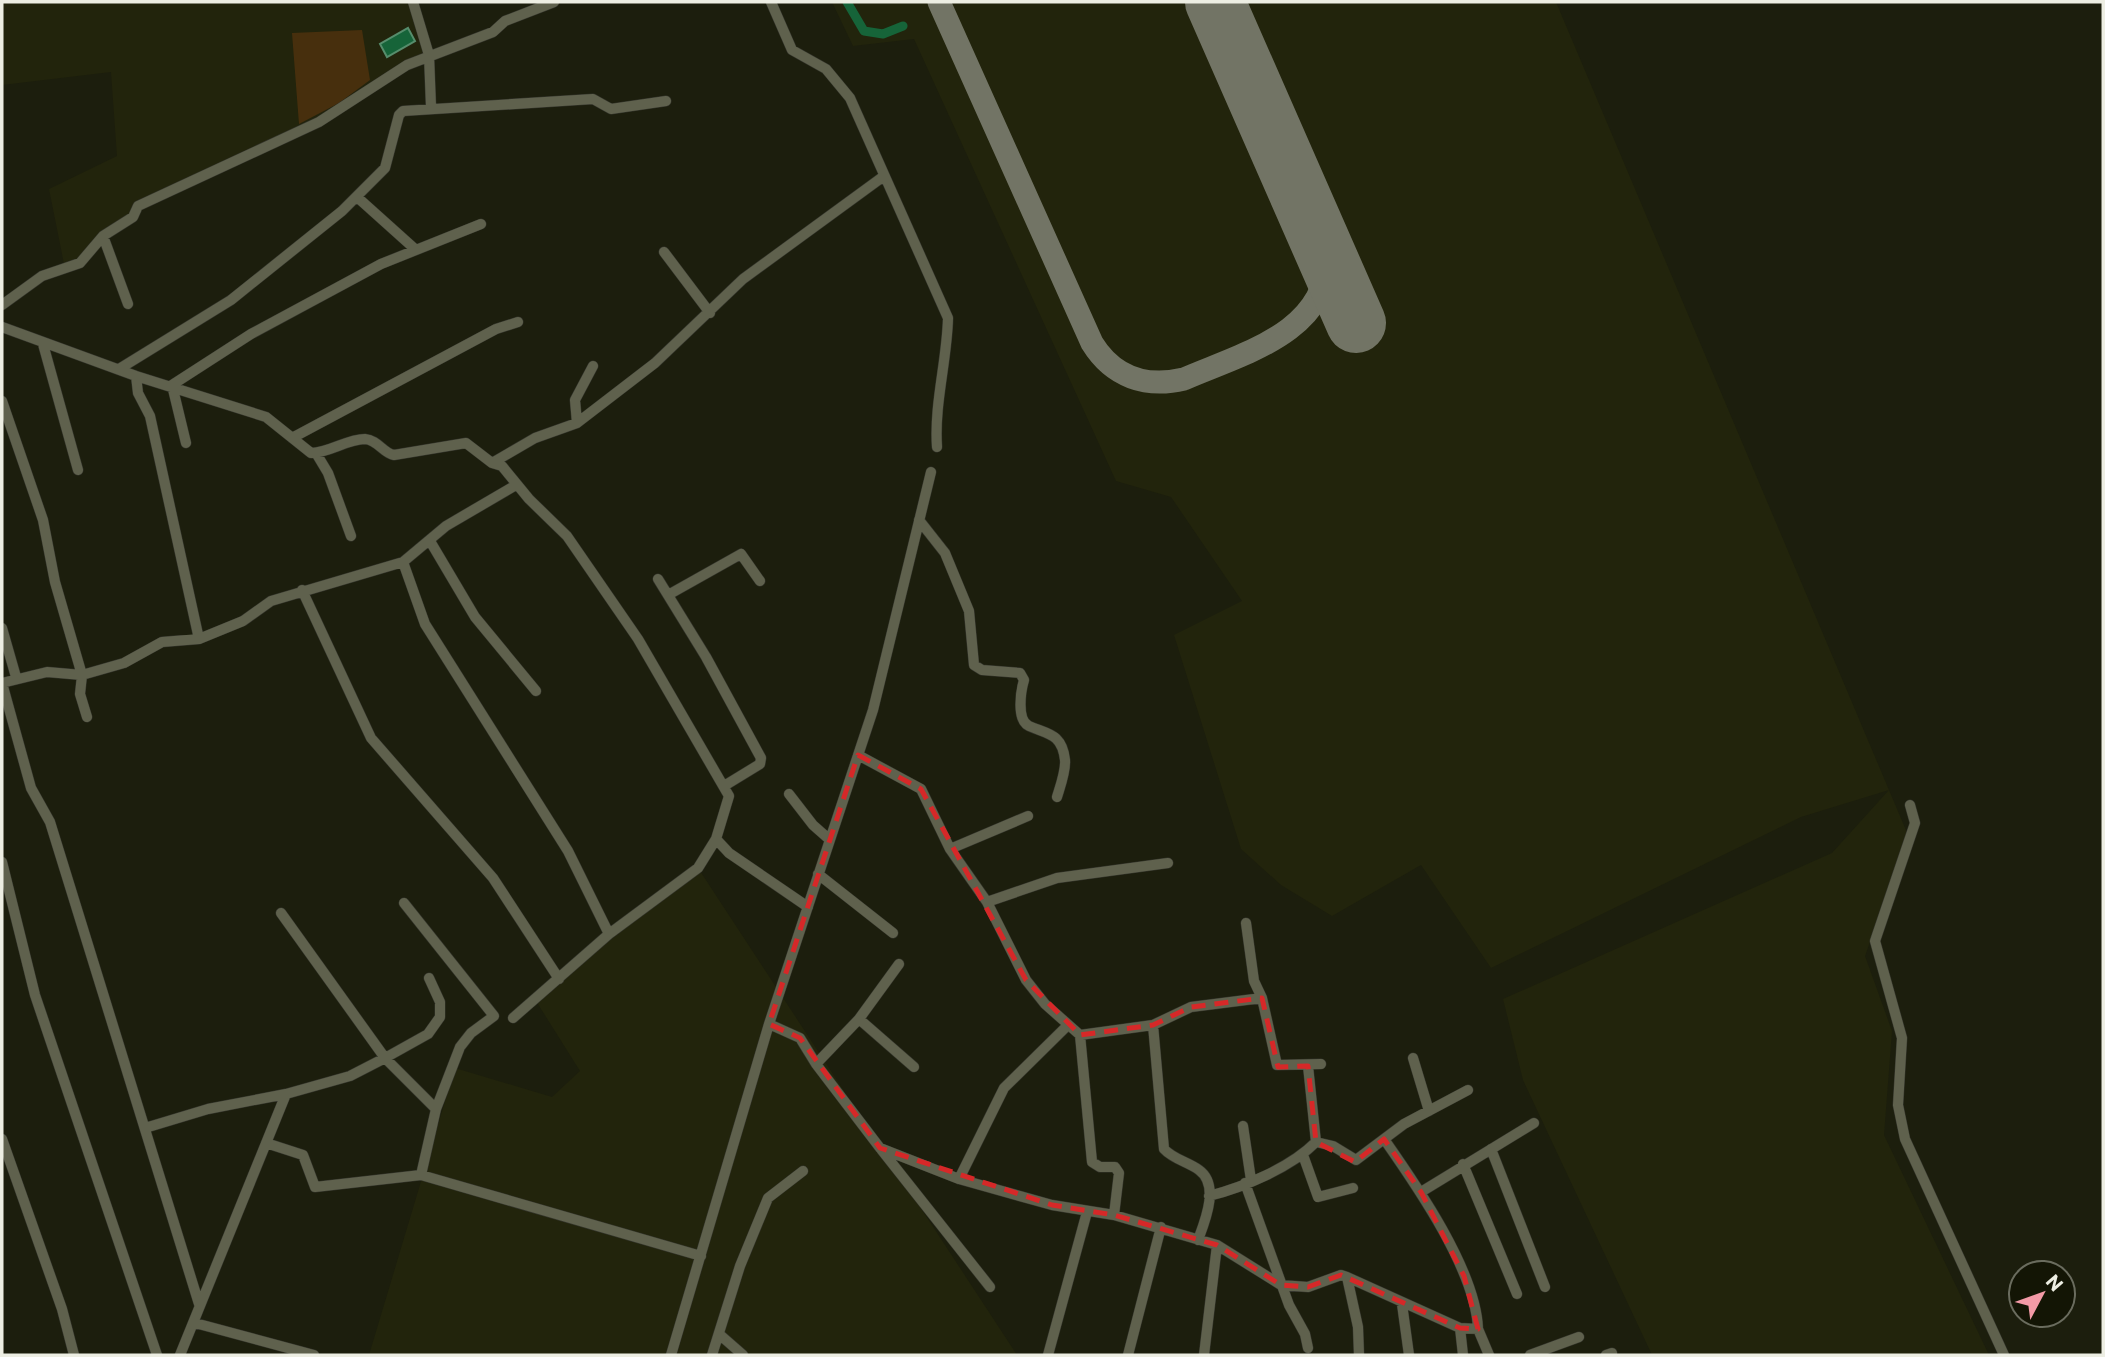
<svg xmlns="http://www.w3.org/2000/svg" width="2105" height="1357" viewBox="0 0 2105 1357" font-family="Commissioner,sans-serif">
  <rect width="100%" height="100%" fill="#1c1e0d"/>
  <!-- built -->
  <path fill="#22240c" d="M2,2H413L429,55L319,122L149,201L80,263L64,264L49,189L117,156L111,72L2,85Z
    M832,2H1556L1908,835L1865,956L1892,1031L1884,1135L1989,1355H1652L1523,1080L1503,999L1832,853L1889,790L1801,817L1491,968L1421,865L1332,916L1281,885L1241,849L1174,635L1242,601L1171,497L1116,481L914,39L853,46Z
    M698,868L1017,1355H369L455,1068L552,1097L580,1071L536,1001Z"/>
  <!-- green -->
  <path fill="#472f0d" d="M362,30L370,80L339,103L299,124L292,33Z"/>
  <!-- water -->
  <path fill="#166439" stroke="#568d6c" stroke-width="2" d="M408,28L415,41L387,57L380,44Z"/>
  <g fill="none" stroke-linecap="round" stroke-linejoin="round">
    <!-- canal -->
    <path stroke="#166439" stroke-width="9" d="M847,2L864,31L883,34L903,26"/>
    <!-- taxiway -->
    <path stroke="#727465" stroke-width="23" d="M939,2L1092,343C1113,377 1146,388 1184,379C1241,354 1327,333 1327,258"/>
    <!-- runway -->
    <path stroke="#727465" stroke-width="60" d="M1215,2L1356,323"/>
    <defs>
      <path id="minor" d="M413,2L429,55L431,107
        M771,2L792,50L826,69L850,98L948,318C947,361 934,404 937,447
        M357,197L416,250
        M103,236L128,304
        M664,252L710,313
        M2,305L42,276L80,263L103,236L133,217L138,206L319,122L407,65L493,32L505,21L554,2
        M2,327L136,376L266,417L311,453C329,453 347,439 365,439C378,440 383,453 394,455L466,443L492,463L502,466L529,499L567,536L638,639L729,796L716,839L698,868L609,934L513,1018
        M43,344L78,470
        M119,369L231,300L342,211L385,168L399,115L403,111L593,99L611,109L666,101
        M136,376L138,393L150,416L199,639
        M2,401L43,520L55,582L82,675L80,694L87,717
        M577,423L575,400L593,366
        M292,438L496,329L518,322
        M186,443L172,385L251,334L381,264L481,224
        M316,453L328,473L351,536
        M492,463L535,438L577,423L655,363L743,279L884,176
        M919,520L945,553L969,611L974,665L982,670L1020,673L1024,680C1021,690 1016,720 1029,726C1047,734 1062,733 1065,760C1066,771 1060,787 1057,797
        M430,541L475,617L536,691
        M403,562L425,624L568,851L609,934
        M658,579L706,657L761,758L760,764L724,786
        M302,590L371,738L493,878L559,979
        M668,595L741,554L760,581
        M2,628L16,677
        M2,683L31,788L50,822L199,1304
        M2,683L47,672L82,675L124,663L162,642L199,639L243,621L271,601L403,562L446,526L516,485
        M858,755L921,789L950,849L987,902L1026,980L1045,1004L1080,1035L1153,1025L1191,1007L1262,998
        M789,794L813,825L830,840
        M1910,805L1915,823L1875,941L1902,1038L1898,1105L1905,1139L2004,1355
        M716,839L729,853L808,907
        M950,849L1028,816
        M2,862L35,995L157,1355
        M818,874L893,933
        M987,902L1057,878L1168,863
        M404,903L494,1016L471,1033L460,1047L436,1109L421,1175
        M281,913L385,1058L436,1109
        M1246,923L1254,981L1262,998L1277,1065L1321,1064
        M859,1019L914,1067
        M769,1024L800,1038L816,1064L880,1148L990,1287
        M1153,1025L1164,1149C1173,1159 1188,1162 1199,1170C1220,1185 1205,1221 1198,1240
        M1080,1035L1092,1162L1100,1167H1115L1119,1173L1114,1215
        M1413,1058L1429,1111
        M816,1064L859,1019L899,964
        M1308,1066L1316,1142
        M1243,1126L1251,1180
        M145,1128L208,1109L286,1094L350,1076L385,1058L428,1034L440,1017V1002L429,978
        M2,1139L62,1309L74,1355
        M1384,1139C1417,1186 1476,1271 1478,1329
        M266,1143L303,1155L315,1187L421,1175L701,1256
        M880,1148L959,1179L1052,1205L1114,1215L1217,1245L1281,1285L1308,1287L1341,1275L1347,1277L1460,1328L1478,1329L1489,1355
        M1491,1149L1545,1287
        M1303,1155L1318,1197L1353,1188
        M1463,1164L1517,1294
        M959,1179L1004,1088L1068,1025
        M1245,1183L1289,1305L1305,1334L1308,1348
        M1421,1192L1534,1123
        M1209,1196C1244,1187 1290,1168 1316,1142L1333,1146L1356,1160L1404,1124L1468,1090
        M1347,1277L1358,1327L1359,1355
        M1402,1304L1409,1355
        M195,1323L314,1355
        M1460,1328L1463,1355
        M719,1334L743,1355
        M180,1355L286,1094
        M671,1355L769,1024L873,710L931,472
        M712,1355L740,1266L768,1198L803,1171
        M1048,1355L1087,1212
        M1128,1355L1161,1227
        M1204,1355L1217,1245
        M1530,1355L1579,1337
        M1606,1355L1612,1353"/>
    </defs>
    <!-- minor casing -->
    <use href="#minor" stroke="#35362d" stroke-width="11"/>
    <!-- minor -->
    <use href="#minor" stroke="#5f614d" stroke-width="10"/>
  </g>
  <!-- marked area -->
  <path fill="none" stroke="#d62828" stroke-width="5" stroke-dasharray="14 9" stroke-linejoin="round" d="M858,755L921,789L1026,980L1080,1035L1153,1025L1191,1007L1262,998L1278,1067L1308,1066L1316,1142L1355,1162L1384,1139L1421,1192L1464,1276L1478,1329L1460,1328L1341,1275L1308,1287L1281,1285L1217,1245L1114,1215L1052,1205L880,1148L800,1038L769,1024Z"/>
  <!-- border -->
  <rect width="2105" height="1357" fill="none" stroke="#edeee3" stroke-width="7"/>
  <!-- north arrow -->
  <g transform="translate(2042 1294) rotate(49)"><circle r="33" fill="#131505" stroke="#6a6c5e" stroke-width="2"/>
  <path d="M0-5L12 26L0 18L-12 26Z" fill="#f39aa7"/>
  <text y="-10" font-size="19" font-weight="bold" text-anchor="middle" fill="#edeee3">N</text>
  </g>
</svg>
